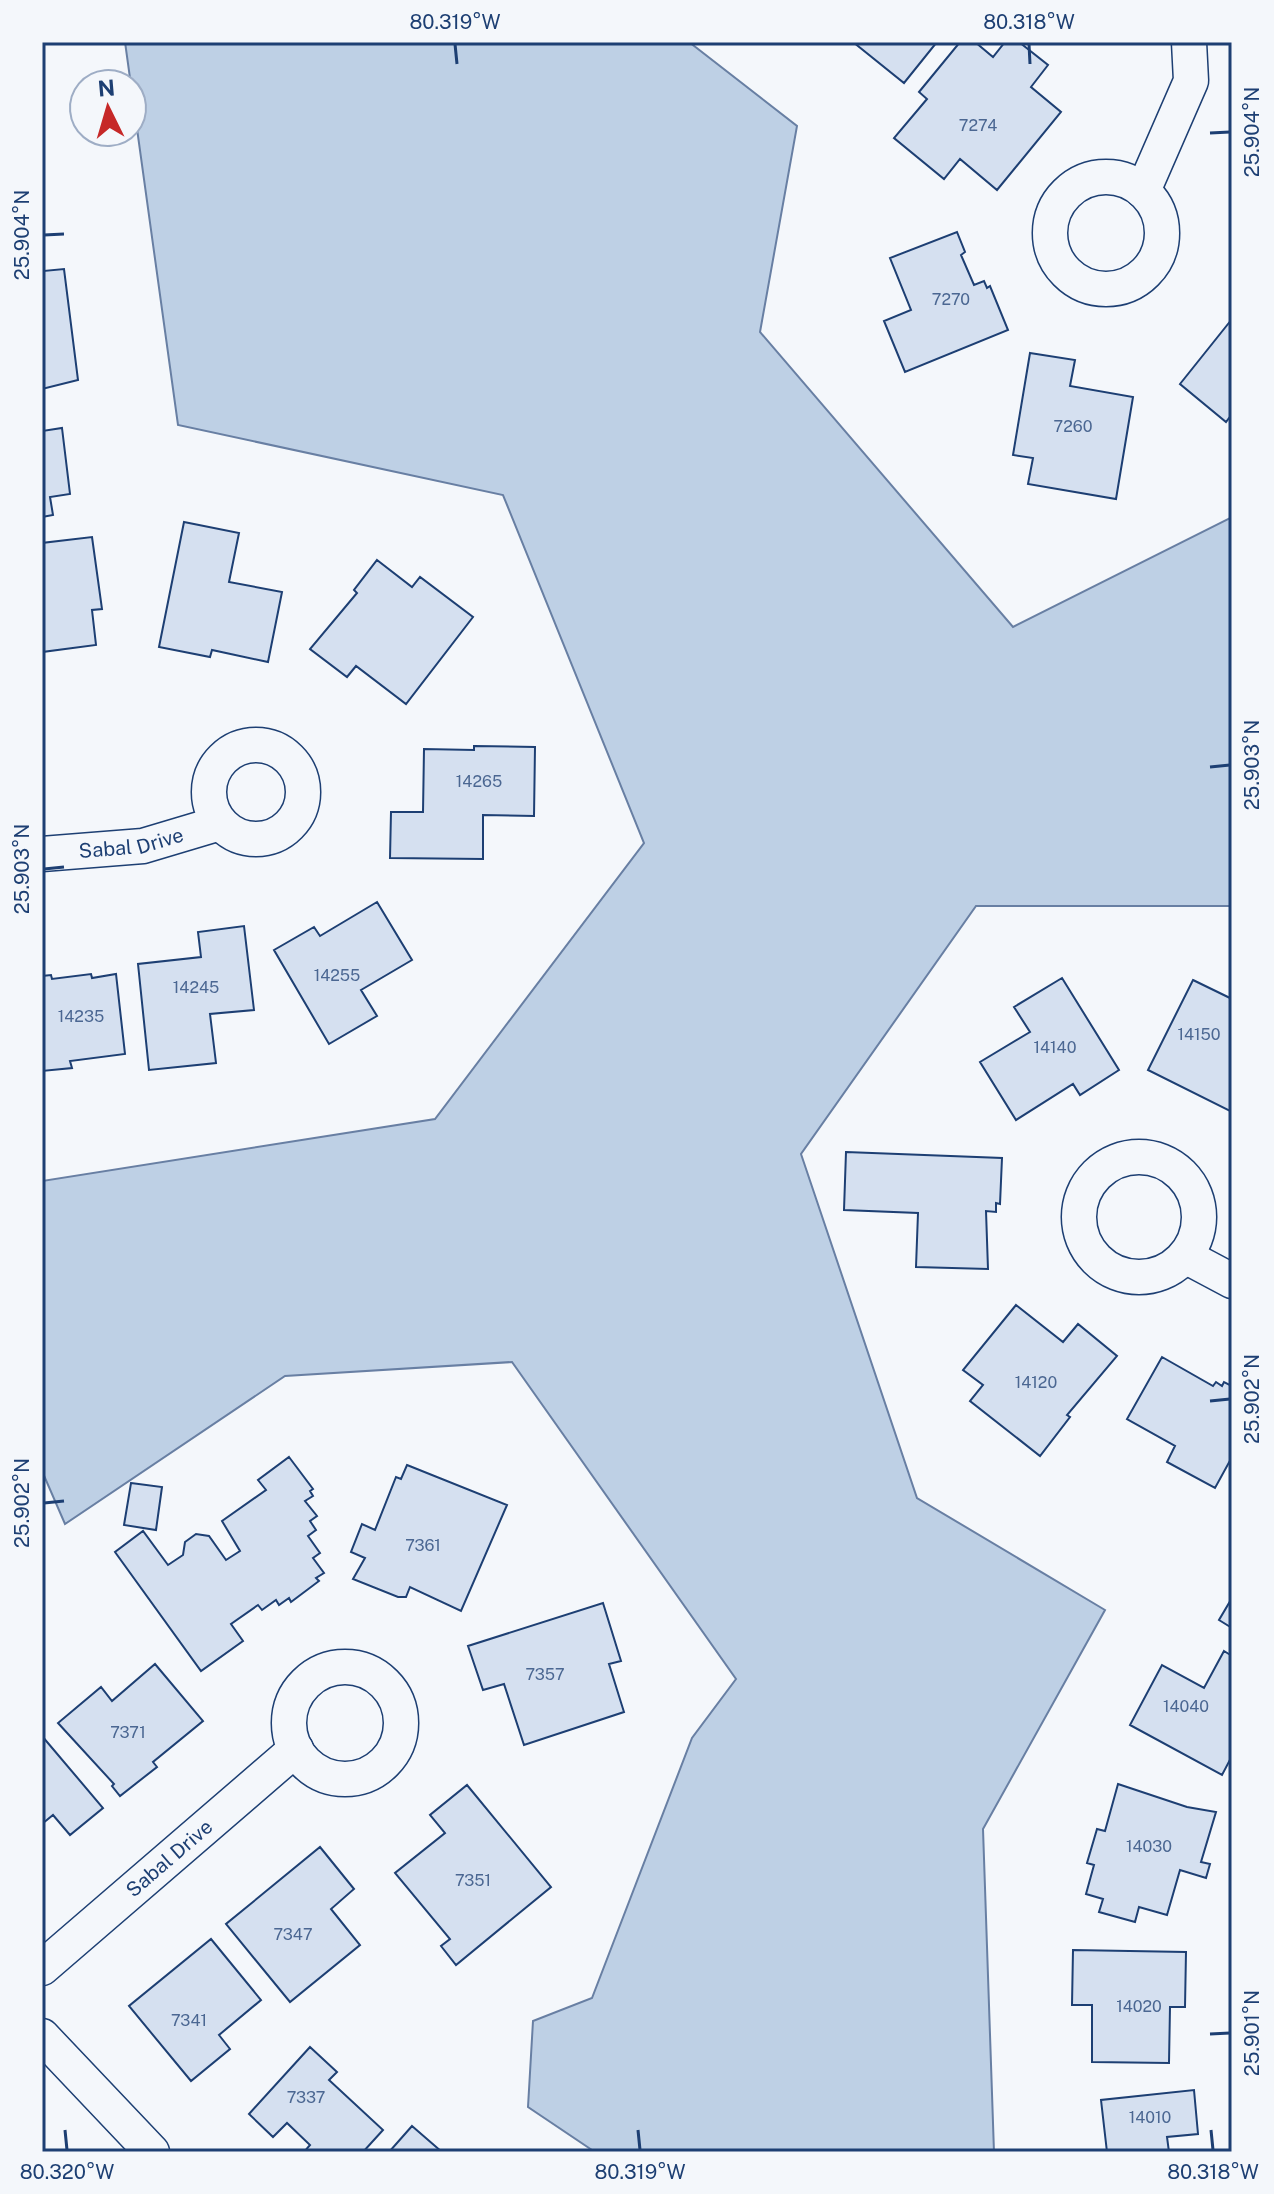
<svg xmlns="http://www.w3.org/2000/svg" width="1274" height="2194" viewBox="0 0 1274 2194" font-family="'Public Sans',sans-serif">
  <rect width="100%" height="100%" fill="#f4f7fb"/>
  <!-- water -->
  <path fill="#bed0e5" stroke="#687fa3" stroke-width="2" d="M125,42H689L797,126L760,332L1013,627L1232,517V906H976L801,1154L917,1498L1105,1610L983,1829L994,2152H595L528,2107L533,2021L592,1998L692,1738L736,1679L512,1362L285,1376L65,1524L42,1471V1181L435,1119L644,843L503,495L178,425Z"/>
  <!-- building -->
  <path fill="#d5e0f0" stroke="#1d3f73" stroke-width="2" d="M853,42H937L904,83Z
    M960,42H975L993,57L1005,42H1019L1048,65L1031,87L1061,112L997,190L960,159L944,179L894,138L927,99L919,92Z
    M957,232L965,252L961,255L974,285L984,281L987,288L990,286L1008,330L905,372L884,321L911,310L890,258Z
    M44,266V271L64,269L78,380L42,389Z
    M1232,319V414L1226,422L1180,384Z
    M1030,353L1075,360L1070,386L1133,397L1116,499L1028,484L1033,458L1013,455Z
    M62,428L70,494L50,497L53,515L42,517V431Z
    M184,522L239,533L229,582L282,592L268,662L212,650L210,657L159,647Z
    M92,537L102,609L92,610L96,645L42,652V543Z
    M377,560L412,587L420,577L473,617L406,704L356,666L347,677L310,649L357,593L354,590Z
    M474,746L535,747L534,816L483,815V859L390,858L391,812H423L424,749L474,750Z
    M377,902L412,960L361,990L377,1016L329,1044L274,950L314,927L320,936Z
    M244,926L254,1010L210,1014L216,1063L149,1070L138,964L201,957L198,932Z
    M91,974L92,978L116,974L125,1054L70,1061L72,1068L42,1071V976L51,975L52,979Z
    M1062,978L1119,1070L1080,1095L1073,1084L1016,1120L980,1062L1030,1032L1014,1007Z
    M1193,980L1232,999V1112L1148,1070Z
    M846,1152L1002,1158L1000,1204L996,1203V1212L986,1211L988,1269L916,1267L918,1213L844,1210Z
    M1016,1305L1063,1342L1078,1324L1117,1356L1067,1415L1070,1417L1040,1456L970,1401L983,1385L963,1370Z
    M1162,1357L1213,1386L1216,1382L1222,1386L1224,1382L1232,1386V1457L1215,1488L1167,1462L1175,1446L1127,1419Z
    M289,1457L313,1489L310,1491L313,1496L305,1501L317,1516L310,1521L316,1530L308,1536L320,1553L313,1558L324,1573L316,1578L319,1581L291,1602L289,1598L279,1605L276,1600L262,1610L258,1605L231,1624L243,1641L201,1671L115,1552L143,1531L168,1565L183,1555L185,1542L196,1534L209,1536L226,1560L240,1551L222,1521L266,1490L258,1480Z
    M407,1465L507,1505L461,1611L410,1587L406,1597H398L353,1579L365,1558L351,1552L362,1524L375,1530L396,1477L401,1479Z
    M131,1483L162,1487L156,1530L124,1525Z
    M1232,1598V1628L1219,1620Z
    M603,1603L621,1661L609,1664L624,1712L524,1745L504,1684L483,1690L468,1646Z
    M1224,1651L1232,1656V1756L1222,1775L1130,1725L1162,1665L1204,1688Z
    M155,1664L203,1721L153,1762L157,1767L120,1796L112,1786L114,1784L58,1723L101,1687L112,1701Z
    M42,1736L103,1808L70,1835L53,1815L42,1824Z
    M1118,1784L1187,1807L1216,1812L1201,1862L1210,1864L1206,1878L1180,1870L1167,1915L1139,1907L1135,1922L1099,1912L1103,1899L1086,1894L1094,1865L1087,1863L1097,1829L1105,1831Z
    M467,1785L551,1887L456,1965L441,1946L450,1939L395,1873L445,1833L430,1815Z
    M320,1847L354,1889L331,1909L360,1945L290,2002L226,1924Z
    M211,1939L261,2000L219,2035L230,2049L191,2081L129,2006Z
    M1073,1950L1186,1952L1185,2007H1170L1169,2063L1092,2062V2005H1072Z
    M310,2047L337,2072L329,2080L383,2130L363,2152H304L310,2145L287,2123L273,2137L249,2114Z
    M1194,2090L1198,2134L1167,2137L1169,2152H1107L1101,2100Z
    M412,2126L442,2152H389Z"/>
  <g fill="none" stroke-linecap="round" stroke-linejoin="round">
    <defs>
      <g id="street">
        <circle cx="1106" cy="233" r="56"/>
        <path d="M1143,191L1191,81L1189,42"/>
        <circle cx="256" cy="792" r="47"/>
        <path id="s1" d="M42,854L143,846L220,823"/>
        <circle cx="1139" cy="1217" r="60"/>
        <path d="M1185,1256L1232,1281"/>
        <circle cx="345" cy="1723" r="56"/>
        <path id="s2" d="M42,1968L296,1749"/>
        <path d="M42,2036L152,2152"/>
      </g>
    </defs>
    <!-- street casing -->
    <use href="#street" stroke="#1d3f73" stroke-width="37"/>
    <!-- street -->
    <use href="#street" stroke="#f4f7fb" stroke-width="34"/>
  </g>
  <!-- ticks -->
  <path fill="none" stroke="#1d3f73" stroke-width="3" d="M455,44L457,64M1029,44L1030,64M1210,133L1230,132M44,235L64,234M1210,767L1230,765M44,869L64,867M1210,1401L1230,1399M44,1503L64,1501M1210,2034L1230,2033M65,2130L67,2150M638,2130L640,2150M1211,2130L1213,2150"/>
  <g text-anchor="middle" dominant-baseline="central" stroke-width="6" stroke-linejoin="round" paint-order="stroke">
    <!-- number labels -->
    <g font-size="16" fill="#4b6792">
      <text x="978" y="125">7274</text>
      <text x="951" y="299">7270</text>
      <text x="1073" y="426">7260</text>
      <text x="479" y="781">14265</text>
      <text x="337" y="975">14255</text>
      <text x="196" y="987">14245</text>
      <text x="81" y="1016">14235</text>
      <text x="1199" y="1034">14150</text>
      <text x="1055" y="1047">14140</text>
      <text x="1036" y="1382">14120</text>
      <text x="423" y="1545">7361</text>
      <text x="545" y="1674">7357</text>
      <text x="1186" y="1706">14040</text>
      <text x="128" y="1732">7371</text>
      <text x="1149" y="1846">14030</text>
      <text x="473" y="1880">7351</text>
      <text x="293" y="1934">7347</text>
      <text x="1139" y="2006">14020</text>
      <text x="189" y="2020">7341</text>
      <text x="306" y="2097">7337</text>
      <text x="1150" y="2117">14010</text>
    </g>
    <!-- street labels -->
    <g font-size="20" fill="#1d3f73" stroke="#f4f7fb">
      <text stroke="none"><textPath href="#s1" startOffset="90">Sabal Drive</textPath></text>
      <text stroke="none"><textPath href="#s2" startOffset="168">Sabal Drive</textPath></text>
    </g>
  </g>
  <!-- border -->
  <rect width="1274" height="2194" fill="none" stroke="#f4f7fb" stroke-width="88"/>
  <!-- north arrow -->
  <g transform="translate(108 108) rotate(355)"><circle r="38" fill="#f4f7fb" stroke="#9eadc5" stroke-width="2"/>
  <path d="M0-6L14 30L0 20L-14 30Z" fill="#c62828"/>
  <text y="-12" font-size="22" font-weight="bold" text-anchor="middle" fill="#1d3f73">N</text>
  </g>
  <rect x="44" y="44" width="1186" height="2106" fill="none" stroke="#1d3f73" stroke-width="3"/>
  <g font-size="20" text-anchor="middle" fill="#1d3f73">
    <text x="455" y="29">80.319°W</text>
    <text x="1029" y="29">80.318°W</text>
    <text transform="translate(1252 132) rotate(-90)" y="7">25.904°N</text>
    <text transform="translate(22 235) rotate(-90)" y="7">25.904°N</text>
    <text transform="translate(1252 765) rotate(-90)" y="7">25.903°N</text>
    <text transform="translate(22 869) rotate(-90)" y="7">25.903°N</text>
    <text transform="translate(1252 1399) rotate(-90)" y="7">25.902°N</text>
    <text transform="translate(22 1503) rotate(-90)" y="7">25.902°N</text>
    <text transform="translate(1252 2033) rotate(-90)" y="7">25.901°N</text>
    <text x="67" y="2179">80.320°W</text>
    <text x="640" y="2179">80.319°W</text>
    <text x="1213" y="2179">80.318°W</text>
  </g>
</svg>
